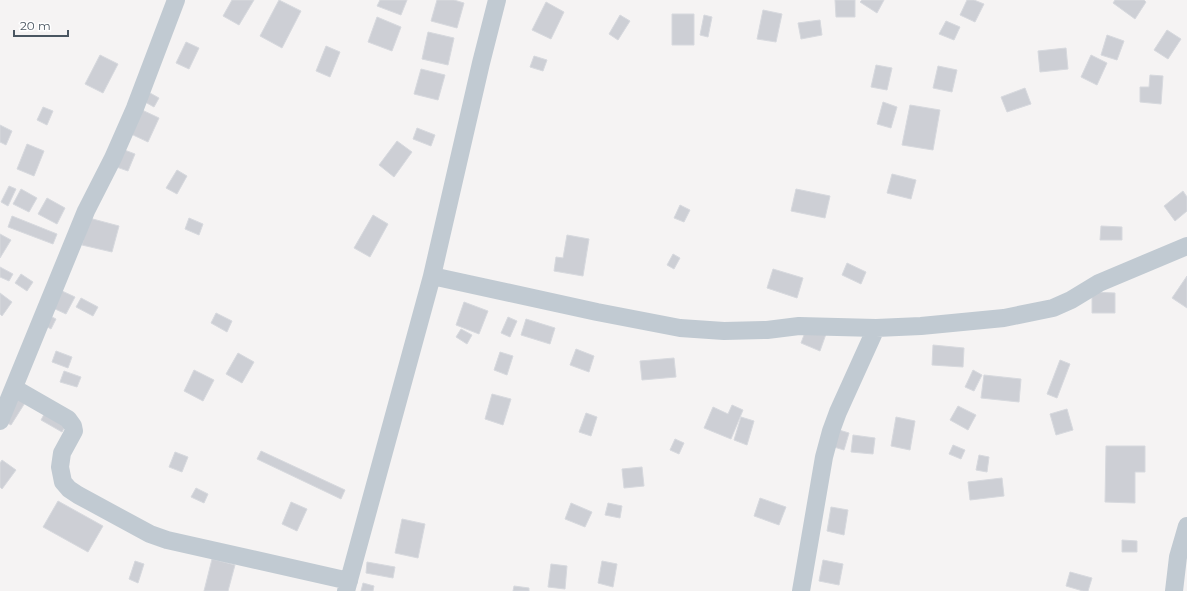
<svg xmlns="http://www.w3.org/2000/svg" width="1187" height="591" viewBox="0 0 1187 591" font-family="Montserrat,sans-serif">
  <rect width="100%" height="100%" fill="#f5f3f3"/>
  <!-- building -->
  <path fill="#cdcfd5" stroke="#d7d9de" d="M232,0H254L239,25L223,16Z
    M279,0L301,11L282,48L260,36Z
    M380,0H407L401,15L377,6Z
    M437,0H454L464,3L457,28L431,21Z
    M835,0H855V17H836Z
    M862,0H884L877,13L860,2Z
    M967,0H974L984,4L975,22L960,15Z
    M1115,0H1144L1146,2L1135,19L1113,3Z
    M546,2L564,12L551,39L532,30Z
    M763,10L782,14L776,42L757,39Z
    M672,14H694V45H672Z
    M620,15L630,21L618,40L609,34Z
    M704,15L712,17L708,37L700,35Z
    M377,17L401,27L392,51L368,42Z
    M820,20L822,35L801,39L798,23Z
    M946,21L960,27L954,40L939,34Z
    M1167,30L1181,39L1168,59L1154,50Z
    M428,32L454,38L448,65L422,59Z
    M1107,35L1124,41L1117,60L1101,55Z
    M186,42L199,48L189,69L176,63Z
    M326,46L340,52L330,77L316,71Z
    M1066,48L1068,69L1040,72L1038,51Z
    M100,55L118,64L103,93L85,84Z
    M1091,55L1107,63L1097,85L1081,77Z
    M534,56L547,60L543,71L530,67Z
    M876,65L892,68L887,90L871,87Z
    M938,66L957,70L952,92L933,88Z
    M421,69L445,75L438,100L414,94Z
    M1150,75L1163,76L1161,104L1140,102V87H1149Z
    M141,88L159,98L154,107L136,97Z
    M1025,88L1031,104L1007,112L1001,97Z
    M883,102L897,107L891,128L877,124Z
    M910,105L940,110L933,150L902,145Z
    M43,107L53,111L47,125L37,120Z
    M142,110L159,118L148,142L131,134Z
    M0,125L12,131L6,145L0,142Z
    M417,128L435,135L431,146L413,139Z
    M397,141L412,152L394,177L379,165Z
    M27,144L44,151L34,176L17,169Z
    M114,146L135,154L128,171L108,164Z
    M177,170L187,176L177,194L166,188Z
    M892,174L916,180L911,199L887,193Z
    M9,186L16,189L8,206L1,202Z
    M21,189L37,198L29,212L13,204Z
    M796,189L830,196L825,218L791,211Z
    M1183,191L1187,197V211L1175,221L1164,206Z
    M47,198L65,208L57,224L38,214Z
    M680,205L690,210L684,222L674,218Z
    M373,215L388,224L370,257L354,248Z
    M12,216L57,234L53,244L8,227Z
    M89,218L119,226L112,252L82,245Z
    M189,218L203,224L199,235L185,229Z
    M1101,226L1122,227V240H1100Z
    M0,234L11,240L0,258Z
    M567,235L589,239L583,276L554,271L556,257L563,258Z
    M673,254L680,258L674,269L667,265Z
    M847,263L866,272L861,284L842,275Z
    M0,267L13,274L9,281L0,277Z
    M773,269L803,278L797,298L767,288Z
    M21,274L33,282L27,291L15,283Z
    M1187,276V308L1172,298Z
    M62,291L75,297L66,314L53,308Z
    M1092,292L1115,293V313H1092Z
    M0,293L12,302L2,316L0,314Z
    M81,298L98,307L93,316L76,307Z
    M464,302L488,311L479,334L456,325Z
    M42,312L56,319L51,329L37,321Z
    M216,313L232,321L227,332L211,323Z
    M508,317L517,321L510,337L501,333Z
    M526,319L555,328L550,344L521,335Z
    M807,327L826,334L820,351L801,343Z
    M461,329L472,335L467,344L456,337Z
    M933,345L964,348L963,367L932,365Z
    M576,349L594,356L589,372L570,365Z
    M56,351L72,357L68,368L52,362Z
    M500,352L513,356L507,375L494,370Z
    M238,353L254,362L242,383L226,374Z
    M674,358L676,377L642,380L640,361Z
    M1060,360L1070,364L1057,398L1047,394Z
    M194,370L214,380L203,401L184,391Z
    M973,370L982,375L974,391L965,387Z
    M64,371L81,377L77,387L60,382Z
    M984,375L1021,379L1019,402L981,398Z
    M15,389L28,398L11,425L0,419Z
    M492,394L511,399L503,425L485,419Z
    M732,405L743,410L731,439L704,428L713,407L728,414Z
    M958,406L976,415L968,430L950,420Z
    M47,409L68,421L62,432L41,420Z
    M1067,409L1073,430L1056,435L1050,414Z
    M586,413L597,417L591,436L579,432Z
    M741,417L754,421L747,445L734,440Z
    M896,417L915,421L910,450L891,446Z
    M839,430L849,433L844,450L834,447Z
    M853,435L875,438L873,454L851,452Z
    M675,439L684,443L679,454L670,450Z
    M953,445L965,450L961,459L949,454Z
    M1106,446H1145V472H1135V503L1105,502Z
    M261,451L345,490L341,499L257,459Z
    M175,452L188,457L182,472L169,467Z
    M979,455L989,457L987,472L976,470Z
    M2,460L16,470L2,489L0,487V463Z
    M642,467L644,486L624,488L622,469Z
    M1002,478L1004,496L970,500L968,482Z
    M196,488L208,494L204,503L191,497Z
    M760,498L786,507L779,525L754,516Z
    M58,501L103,526L88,552L43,527Z
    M291,502L307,509L297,531L282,524Z
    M571,503L592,512L585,527L565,519Z
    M608,503L622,506L620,518L605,515Z
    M831,507L848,510L844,535L827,531Z
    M402,519L425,524L418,558L395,553Z
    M1122,540L1137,541V552H1122Z
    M212,559L235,565L228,591H204Z
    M823,560L843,564L839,585L819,581Z
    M135,561L144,564L138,583L129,579Z
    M602,561L617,564L613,587L598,583Z
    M367,562L395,567L393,578L366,573Z
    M551,564L567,566L565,589L548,587Z
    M1070,572L1092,578L1088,591H1083L1066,586Z
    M363,583L374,586L373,591H361Z
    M514,586L529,588V591H513Z"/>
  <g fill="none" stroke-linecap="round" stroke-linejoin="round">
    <!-- minor -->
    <path stroke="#c1cad2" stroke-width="18" d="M432,276L597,312L680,328L724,331L767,330L799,326L876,328L921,326L1004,318L1053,308L1071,300L1099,283L1187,246
      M14,388L68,419L73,426L74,431L62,453L60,467L63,482L69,489L78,495L150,534L167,540L349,581
      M0,421L86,211L113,158L135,108L176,0
      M346,591L432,276L481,63L497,0
      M801,591L824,457L831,431L838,412L876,328
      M1174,591L1178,557L1187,526"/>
  </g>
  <!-- scale -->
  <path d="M14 30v6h54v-6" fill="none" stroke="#4a5661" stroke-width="2"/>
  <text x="20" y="30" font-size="12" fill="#4a5661" stroke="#ffffff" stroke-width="3" paint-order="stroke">20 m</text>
</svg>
